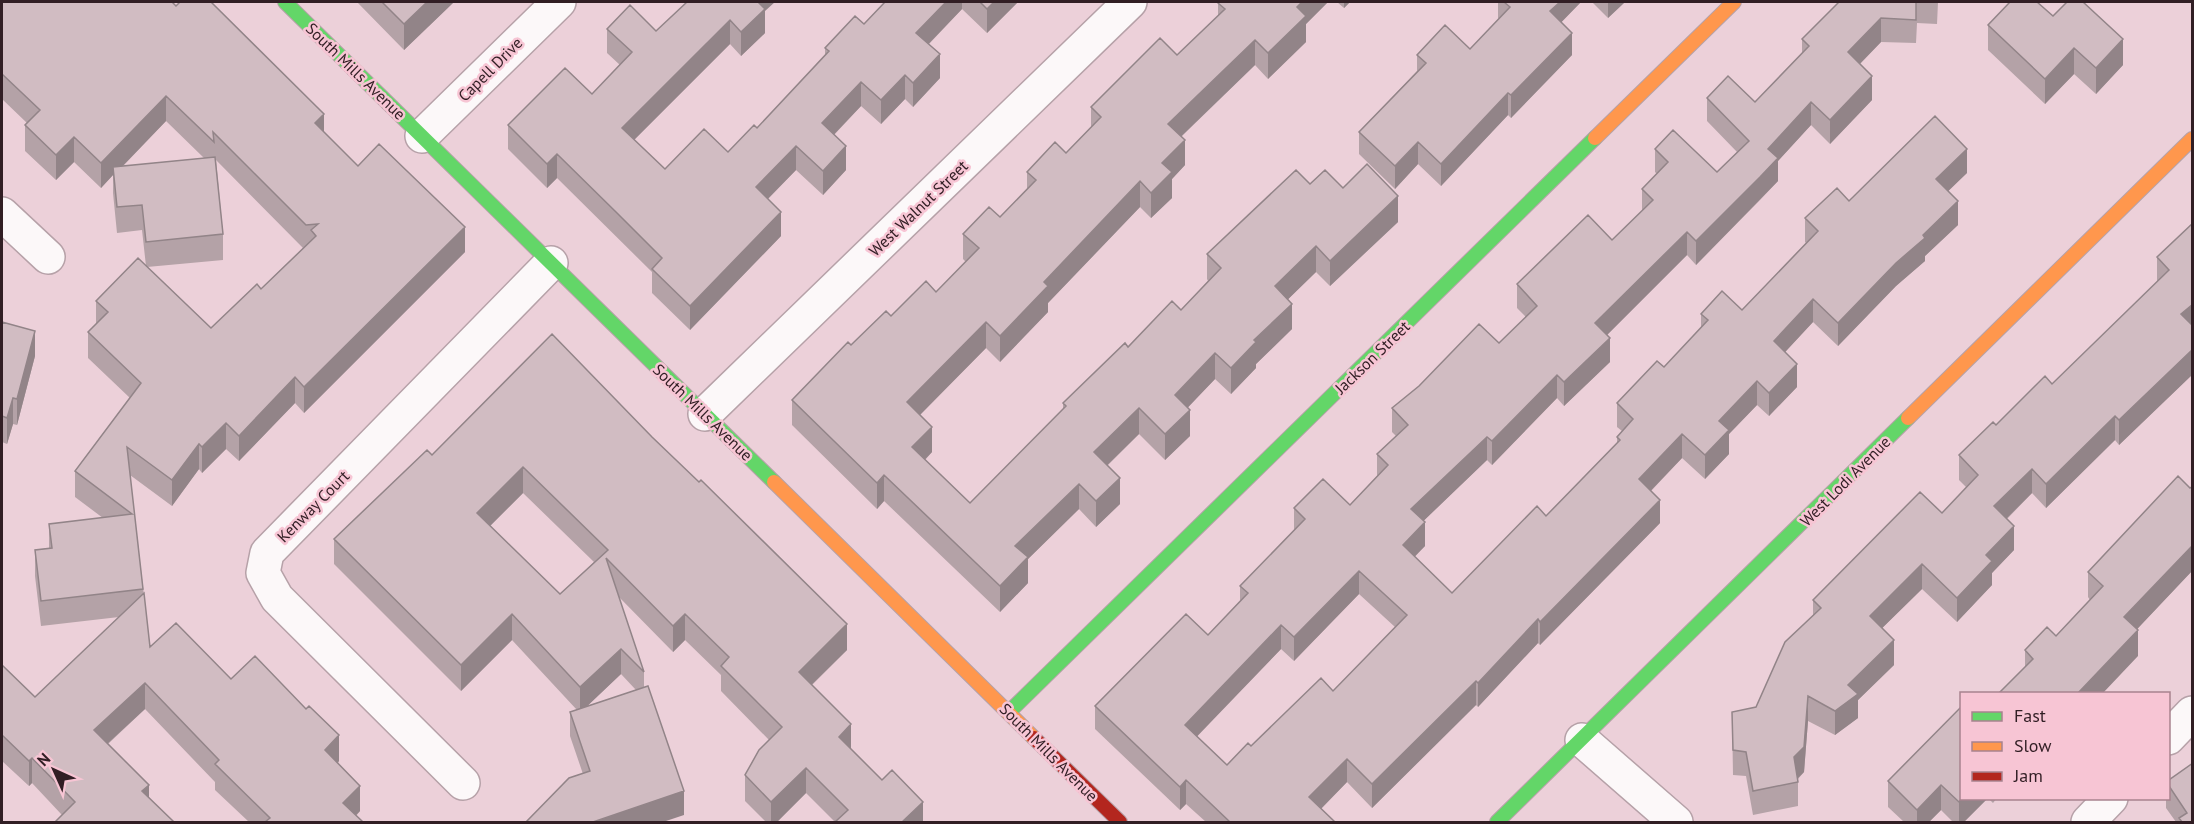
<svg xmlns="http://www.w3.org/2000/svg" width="2194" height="824" viewBox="0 0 2194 824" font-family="'PT Sans',sans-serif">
  <rect width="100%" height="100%" fill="#ecd0d9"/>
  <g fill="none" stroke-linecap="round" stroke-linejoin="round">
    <defs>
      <path id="street" d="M422,136L559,2
        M2,214L48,257
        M705,414L1130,2
        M2168,738L2192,713
        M1582,740L1676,822
        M463,783L277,598L263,573L267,553L551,263
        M2088,822L2111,798"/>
      <path id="fast" d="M285,2L774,482
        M1009,712L1595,138
        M1497,822L1908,418"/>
      <path id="slow" d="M1595,138L1734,2
        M1908,418L2192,139
        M774,482L1034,738"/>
      <path id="jam" d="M1034,738L1120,822"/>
    </defs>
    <!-- street casing -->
    <use href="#street" stroke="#b6a1a8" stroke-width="36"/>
    <!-- fast casing -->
    <use href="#fast" stroke="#b6a1a8" stroke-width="16"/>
    <!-- slow casing -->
    <use href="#slow" stroke="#b6a1a8" stroke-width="16"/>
    <!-- jam casing -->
    <use href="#jam" stroke="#b6a1a8" stroke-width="16"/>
    <!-- street -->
    <use href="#street" stroke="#fcf8f9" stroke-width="33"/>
    <!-- fast -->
    <use href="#fast" stroke="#63d668" stroke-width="14"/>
    <!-- slow -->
    <use href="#slow" stroke="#ff974d" stroke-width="14"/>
    <!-- jam -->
    <use href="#jam" stroke="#b3261e" stroke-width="14"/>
  </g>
  <!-- wall -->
  <path fill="#b4a2a7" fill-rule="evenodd" d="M2,2L176,6L324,132L358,166L465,252L304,413L295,403L239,461L226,449L202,473L199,469L172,506L130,475L150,647L231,679L339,761L338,763L360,811L356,816L363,822H249L215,790V782L145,709L108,744L149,785L62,815L32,783L29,786L2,761V665L35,697L119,617L41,626L35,576V550L49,548V524L103,518L75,497V471L130,398L88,358V332L96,324V301L146,266L142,230L117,233L113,193V175L101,188L74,162L56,180L25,151V125L27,123L2,99ZM166,121L204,158L123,166ZM216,160L303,248L261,289L211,328L147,267L223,260V234Z
    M357,2H454L404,50Z
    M885,2H1018L987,33L962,9L929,44L940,78L913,107L905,99L881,124L861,106L834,135L846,170L823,195L796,170L768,199L781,236L690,330L652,293V272L557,178L547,188L508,149V125L592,94L620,65L607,53V29L656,31L765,11V33L741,56L730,44L634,140L665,169L728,152L757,128L825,55V48L864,24Z
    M1219,2H1328L1306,24V42L1268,79L1255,65L1182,136L1185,165L1172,179V198L1151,218L1140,207L1048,303V312L1000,362L986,348L920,415L932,452L925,460L970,503L1063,409V403L1128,347L1181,310L1208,281L1207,279V254L1310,184L1343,188L1398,222L1330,286L1316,272L1288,299L1292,329L1256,364V368L1231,394L1215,379L1187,408L1190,436L1165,460L1139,434L1107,466L1120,504L1096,527L1079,509L1028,559V583L1000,612L884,501L877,509L792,425V400L851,345L891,316L936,292L966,262L963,259V234L1000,217L1027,189V172L1066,153L1091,127V107L1177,55L1218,16V3Z
    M1337,2H1350L1344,8Z
    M1498,2H1581L1561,22L1572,55L1511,118L1508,115L1441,186L1418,164L1395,189L1359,154V132L1417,71V55L1470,49L1499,19L1498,18Z
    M1592,2H1625L1608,18Z
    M1839,2H1938L1937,24L1917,23L1916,43L1881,42L1860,64L1872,100L1830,144L1811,125L1778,161V181L1760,200L1696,265L1687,255L1607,335L1610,362L1564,406L1557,398L1492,465L1487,460L1423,521L1425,546L1414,556L1452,593L1546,516L1617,443V437L1622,431L1617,427V403L1664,367L1701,328V314L1742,310L1806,243L1805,242V218L1849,201L1967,173L1947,191L1958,225L1925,256V261L1896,286L1838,346L1813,322L1785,352L1797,387L1769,416L1757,405L1729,434V454L1705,479L1682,458L1651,491L1660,523L1540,645L1538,643L1478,707L1476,705L1372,808L1347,782L1321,809L1335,822H1206L1186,804L1180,810L1095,729V706L1208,635L1240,601V586L1294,530V508L1350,505L1377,476V454L1396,436L1392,432V408L1499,343L1526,317L1517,308V284L1612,240L1642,211V189L1657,174L1655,172V149L1717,172L1737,152L1707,121V98L1755,102L1802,53V39ZM1359,594L1395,627L1333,691L1251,746L1227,765L1196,736L1281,649L1294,661Z
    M2053,16L2123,65L2096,94L2074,74L2045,104L1988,50V25Z
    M2193,223V374L2119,445L2115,440L2046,508L2032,493L2007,519L2014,550L1992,573V585L1957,622L1922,589L1882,628L1894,665L1858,700V718L1835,735L1808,721L1804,772L1798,779V806L1753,815L1746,776L1733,775L1732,712L1756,707L1813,615V600L1942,513L1967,488L1959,480V455L1996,425L2052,384L2157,282V257Z
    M2,322L35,356L17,425L13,424L7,444L2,442Z
    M552,334L847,650L812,685L851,749L923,822H835L806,793L777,822H766L745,801V775L769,740L721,691V675L685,640L673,652L619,597L644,672V687L684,815L583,774L570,736V712L577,710L512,640L461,691L334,564V539L432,455ZM523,493L594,562L560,594L490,526ZM621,674L636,690L587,706Z
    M2193,486V572L2192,571L2137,629L2138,656L2025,667V650L2056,636L2090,600L2088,597V572Z
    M1962,706L1988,798L1964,822H1953L1941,810L1929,822H1904L1888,807V781Z
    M2169,780L2193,822H2176L2166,808V798H2169Z
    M1988,798H1997L1993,803Z"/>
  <!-- shaded-wall -->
  <path fill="#928488" d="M427,2H454L404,50V24Z
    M754,2H775L765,11V33L741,56V32Z
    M946,2H962V9L916,57V33Z
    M994,2H1018L987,33V9Z
    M1302,2H1328L1306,24V42L1268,79V53L1297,7Z
    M1344,2H1350L1344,8Z
    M1560,2H1581L1550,34V11Z
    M1608,2H1625L1608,18Z
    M1881,18V42L1848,76V52Z
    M730,20V44L622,152V128Z
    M1572,33V55L1511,118V95Z
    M2123,39V65L2096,94V68Z
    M1255,40V65L1168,149V124Z
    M2074,48V74L2045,104V79Z
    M940,54V78L913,107V83Z
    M905,75V99L881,124V100Z
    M1872,76V100L1830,144V120Z
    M861,82V106L822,147V123Z
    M1508,93V115L1441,186V164Z
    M166,96V121L114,175L113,167V175L101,188V163Z
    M1811,102V125L1778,161V181L1696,265V241L1768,149Z
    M324,114V140L315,123Z
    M74,137V162L56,180V155Z
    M1185,140V165L1172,179V198L1151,218V193L1162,163Z
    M1418,142V164L1395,189V166Z
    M796,146V170L756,211V187Z
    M846,146V170L823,195V171Z
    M1967,149V173L1936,203V179Z
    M557,154V178L547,188V164Z
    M1140,181V207L1048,303V312L1000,362V336L1044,282Z
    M1398,196V222L1330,286V261Z
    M1958,201V225L1925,256V261L1896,286L1838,346V323L1923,235Z
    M781,212V236L690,330V306Z
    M465,227V252L304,413V387Z
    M1687,232V255L1595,347V323Z
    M1316,246V272L1275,312V286Z
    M1813,299V322L1774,364V341Z
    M1292,304V329L1256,364V368L1231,394V368L1254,340Z
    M2193,304V328L2181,314Z
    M986,322V348L907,428V402Z
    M35,331V356L17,425V399Z
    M1610,338V362L1564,406V382Z
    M2193,349V374L2119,445V420Z
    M1215,353V379L1175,421V395Z
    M1797,364V387L1769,416V393Z
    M1557,375V398L1492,465V441Z
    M295,377V403L239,461V436Z
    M1757,381V405L1729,434V454L1705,479V455L1719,421Z
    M13,398V424L7,444V418Z
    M1139,408V434L1094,478V452Z
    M1190,410V436L1165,460V434Z
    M2115,416V440L2046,508V484Z
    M226,423V449L202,473V447Z
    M932,427V452L912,473V447Z
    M1682,434V458L1639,503V479Z
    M1487,437V460L1411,533V509Z
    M199,444V469L172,506V480Z
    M523,467V493L477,539V513Z
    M2032,469V493L1994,531V506Z
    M884,475V501L877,509V483Z
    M1120,478V504L1096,527V501Z
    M1079,484V509L1028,559V583L1000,612V586L1015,546Z
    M1660,500V523L1540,645V622Z
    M1425,522V546L1403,569V545Z
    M2014,526V550L1992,573V585L1957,622V598L1986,555Z
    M2192,546V571L2124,643V617Z
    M1922,564V589L1870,640V616Z
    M1359,571V594L1294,661V637Z
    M512,614V640L461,691V665Z
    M685,614V640L673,652V626Z
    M1538,619V643L1478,707V683Z
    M847,624V650L799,697V672Z
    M1281,625V649L1185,749V725Z
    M2138,630V656L2103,693H2078Z
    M1894,640V665L1858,700V718L1835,735V711L1848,685Z
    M621,649V674L580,713V687Z
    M1476,681V705L1372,808V784Z
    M145,683V709L94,756V730Z
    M1808,696V721L1804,772L1794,782V757Z
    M851,724V750L839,737Z
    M339,735V761L325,775V750Z
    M32,758V783L29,786V761Z
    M1347,759V782L1309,821V797Z
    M806,768V793L777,822H771V802Z
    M1186,780V804L1180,810V787Z
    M149,785V810L142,791Z
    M1941,785V810L1929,822H1917V810Z
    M360,786V811L349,822L343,803Z
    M684,791V815L663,822H593Z
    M1962,798H1988L1964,822H1959V802Z
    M923,802V822H902Z"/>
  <!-- building -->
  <path fill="#d1bcc2" stroke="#928488" stroke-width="1.5" fill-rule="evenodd" d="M2,2H172L176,6L180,2H211L324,114L315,123L358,166L379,144L465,227L304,387L295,377L239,436L226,423L202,447L199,444L172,480L127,447L143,589L41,601L35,550L52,548L49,524L132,514L75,471L141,383L88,332L108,312L96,301L138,258L211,328L257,284L261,289L316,236L311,230L318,224L306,225L213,132L214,142L166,96L101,163L74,137L56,155L25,125L40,110L2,74Z
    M382,2H427L404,24Z
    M687,2H758L765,9L741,32L730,20L622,128L665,169L704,129L728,152L754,125L757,128L829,51L825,48L855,16L864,24L885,2H946L916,33L940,54L913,83L905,75L881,100L861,82L822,123L846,146L823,171L796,146L756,187L781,212L690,306L652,269L662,258L616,212L557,154L547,164L508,125L565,68L592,94L632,52L607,29L630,5L656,31Z
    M980,2H994L987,9Z
    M1219,2H1302L1297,7L1306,16L1268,53L1255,40L1168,124L1185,140L1162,163L1172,172L1151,193L1140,181L1044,282L1048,286L1000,336L986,322L907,402L932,427L912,447L970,503L1066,406L1063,403L1125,343L1128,347L1172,301L1181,310L1221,268L1207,254L1296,170L1310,184L1325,170L1343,188L1367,164L1398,196L1330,261L1316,246L1275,286L1292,304L1254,340L1256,342L1231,368L1215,353L1175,395L1190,410L1165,434L1139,408L1094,452L1120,478L1096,501L1079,484L1015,546L1028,557L1000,586L884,475L877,483L792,400L848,342L851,345L886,311L891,316L926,281L936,292L979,248L963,234L989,207L1000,217L1036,180L1027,172L1055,142L1066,153L1101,117L1091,107L1160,38L1177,55L1225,9L1218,3Z
    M1504,2H1560L1550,11L1572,33L1511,95L1508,93L1441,164L1418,142L1395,166L1359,132L1426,63L1417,55L1445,25L1470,49L1510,7Z
    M1839,2H1916V20L1881,18L1848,52L1872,76L1830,120L1811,102L1768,149L1778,158L1760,177L1696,241L1687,232L1595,323L1610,338L1564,382L1557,375L1492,441L1487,437L1411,509L1425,522L1403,545L1452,593L1537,506L1546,516L1620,440L1617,437L1633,419L1617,403L1657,361L1664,367L1708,320L1701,314L1722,291L1742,310L1818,231L1805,218L1837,188L1849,201L1935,116L1967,149L1936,179L1958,201L1923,235L1925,238L1896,263L1838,323L1813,299L1774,341L1797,364L1769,393L1757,381L1719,421L1729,430L1705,455L1682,434L1639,479L1660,500L1540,622L1538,619L1478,683L1476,681L1372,784L1347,759L1309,797L1335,822H1230L1186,780L1180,787L1095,706L1186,614L1208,635L1248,593L1240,586L1305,519L1294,508L1323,479L1350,505L1388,465L1377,454L1408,425L1392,408L1419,386L1479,324L1499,343L1537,306L1517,284L1588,215L1612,240L1653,200L1642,189L1668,162L1655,149L1673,130L1717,172L1749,141L1707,98L1728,76L1755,102L1809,46L1802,39ZM1359,571L1407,615L1333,691L1321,678L1251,746L1248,743L1227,765L1185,725L1281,625L1294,637Z
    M2010,2H2037L2053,16L2067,2H2083L2123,39L2096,68L2074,48L2045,79L1988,25Z
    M215,157L223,234L146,242L142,205L117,207L113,167Z
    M2193,223V304L2181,314L2193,326V349L2119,420L2115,416L2046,484L2032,469L1994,506L2014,526L1986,555L1992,561L1957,598L1922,564L1870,616L1894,640L1848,685L1858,694L1835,711L1808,696L1804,747L1794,757L1798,782L1753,791L1746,752L1733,750L1732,712L1756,707L1785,642L1821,608L1813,600L1920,492L1942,513L1978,475L1959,455L1993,422L1996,425L2045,376L2052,384L2169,270L2157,257Z
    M2,322L35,331L17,399L13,398L7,418L2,416Z
    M552,334L652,437L699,482L701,480L847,624L799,672L851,724L839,737L882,780L892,770L923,802L902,822H835L848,810L806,768L771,802L745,775L759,750L782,727L721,666L729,657L685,614L673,626L606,558L644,672L621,649L580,687L512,614L461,665L334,539L427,450L432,455ZM523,467L608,550L560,594L477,513Z
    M2178,476L2190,488L2193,486V546H2192L2124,617L2138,630L2078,693H1999L2033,659L2025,650L2047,627L2056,636L2103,586L2088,572Z
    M144,593L150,647L176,623L231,679L255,656L306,709L309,706L339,735L325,750L360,786L343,803L363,822H265L270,818L215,764L219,760L145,683L94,730L149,785L142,791L174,822H55L75,802L32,758L29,761L2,735V665L35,697Z
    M648,686L684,791L593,822H526L569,778L590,771L570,712Z
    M1962,706V798L1959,802L1941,785L1917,810L1888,781Z
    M2193,763V822H2182L2179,818L2187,813L2169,786V780Z"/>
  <g text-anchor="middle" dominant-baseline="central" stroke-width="5" stroke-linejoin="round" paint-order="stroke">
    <!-- street labels -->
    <g font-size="16" fill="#311e24" stroke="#f7c5d4">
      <text transform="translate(490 69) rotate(-45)">Capell Drive</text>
      <text transform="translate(356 71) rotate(44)">South Mills Avenue</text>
      <text transform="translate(918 208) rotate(-44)">West Walnut Street</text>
      <text transform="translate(1372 357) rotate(-44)">Jackson Street</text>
      <text transform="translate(703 412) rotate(44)">South Mills Avenue</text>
      <text transform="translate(1845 481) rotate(-45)">West Lodi Avenue</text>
      <text transform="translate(313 506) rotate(-45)">Kenway Court</text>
      <text transform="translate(1049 752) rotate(45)">South Mills Avenue</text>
    </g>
  </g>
  <!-- border -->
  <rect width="2194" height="824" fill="none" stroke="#311e24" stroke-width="6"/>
  <!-- legend -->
  <rect x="1960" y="692" width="210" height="108" fill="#f7c5d4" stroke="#a8828e" stroke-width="1.5"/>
  <rect x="1972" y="712" width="30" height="9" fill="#63d668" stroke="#a8828e" stroke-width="1.5"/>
  <text x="2014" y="722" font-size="18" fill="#311e24">Fast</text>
  <rect x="1972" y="742" width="30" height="9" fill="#ff974d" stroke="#a8828e" stroke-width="1.5"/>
  <text x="2014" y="752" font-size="18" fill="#311e24">Slow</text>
  <rect x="1972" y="772" width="30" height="9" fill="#b3261e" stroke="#a8828e" stroke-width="1.5"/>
  <text x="2014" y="782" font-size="18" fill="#311e24">Jam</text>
  <!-- north arrow -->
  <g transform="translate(54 770) rotate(315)" stroke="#f7c5d4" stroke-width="4.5" paint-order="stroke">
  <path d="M0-4.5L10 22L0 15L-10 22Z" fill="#311e24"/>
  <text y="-9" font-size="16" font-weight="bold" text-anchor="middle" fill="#311e24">N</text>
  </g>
</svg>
